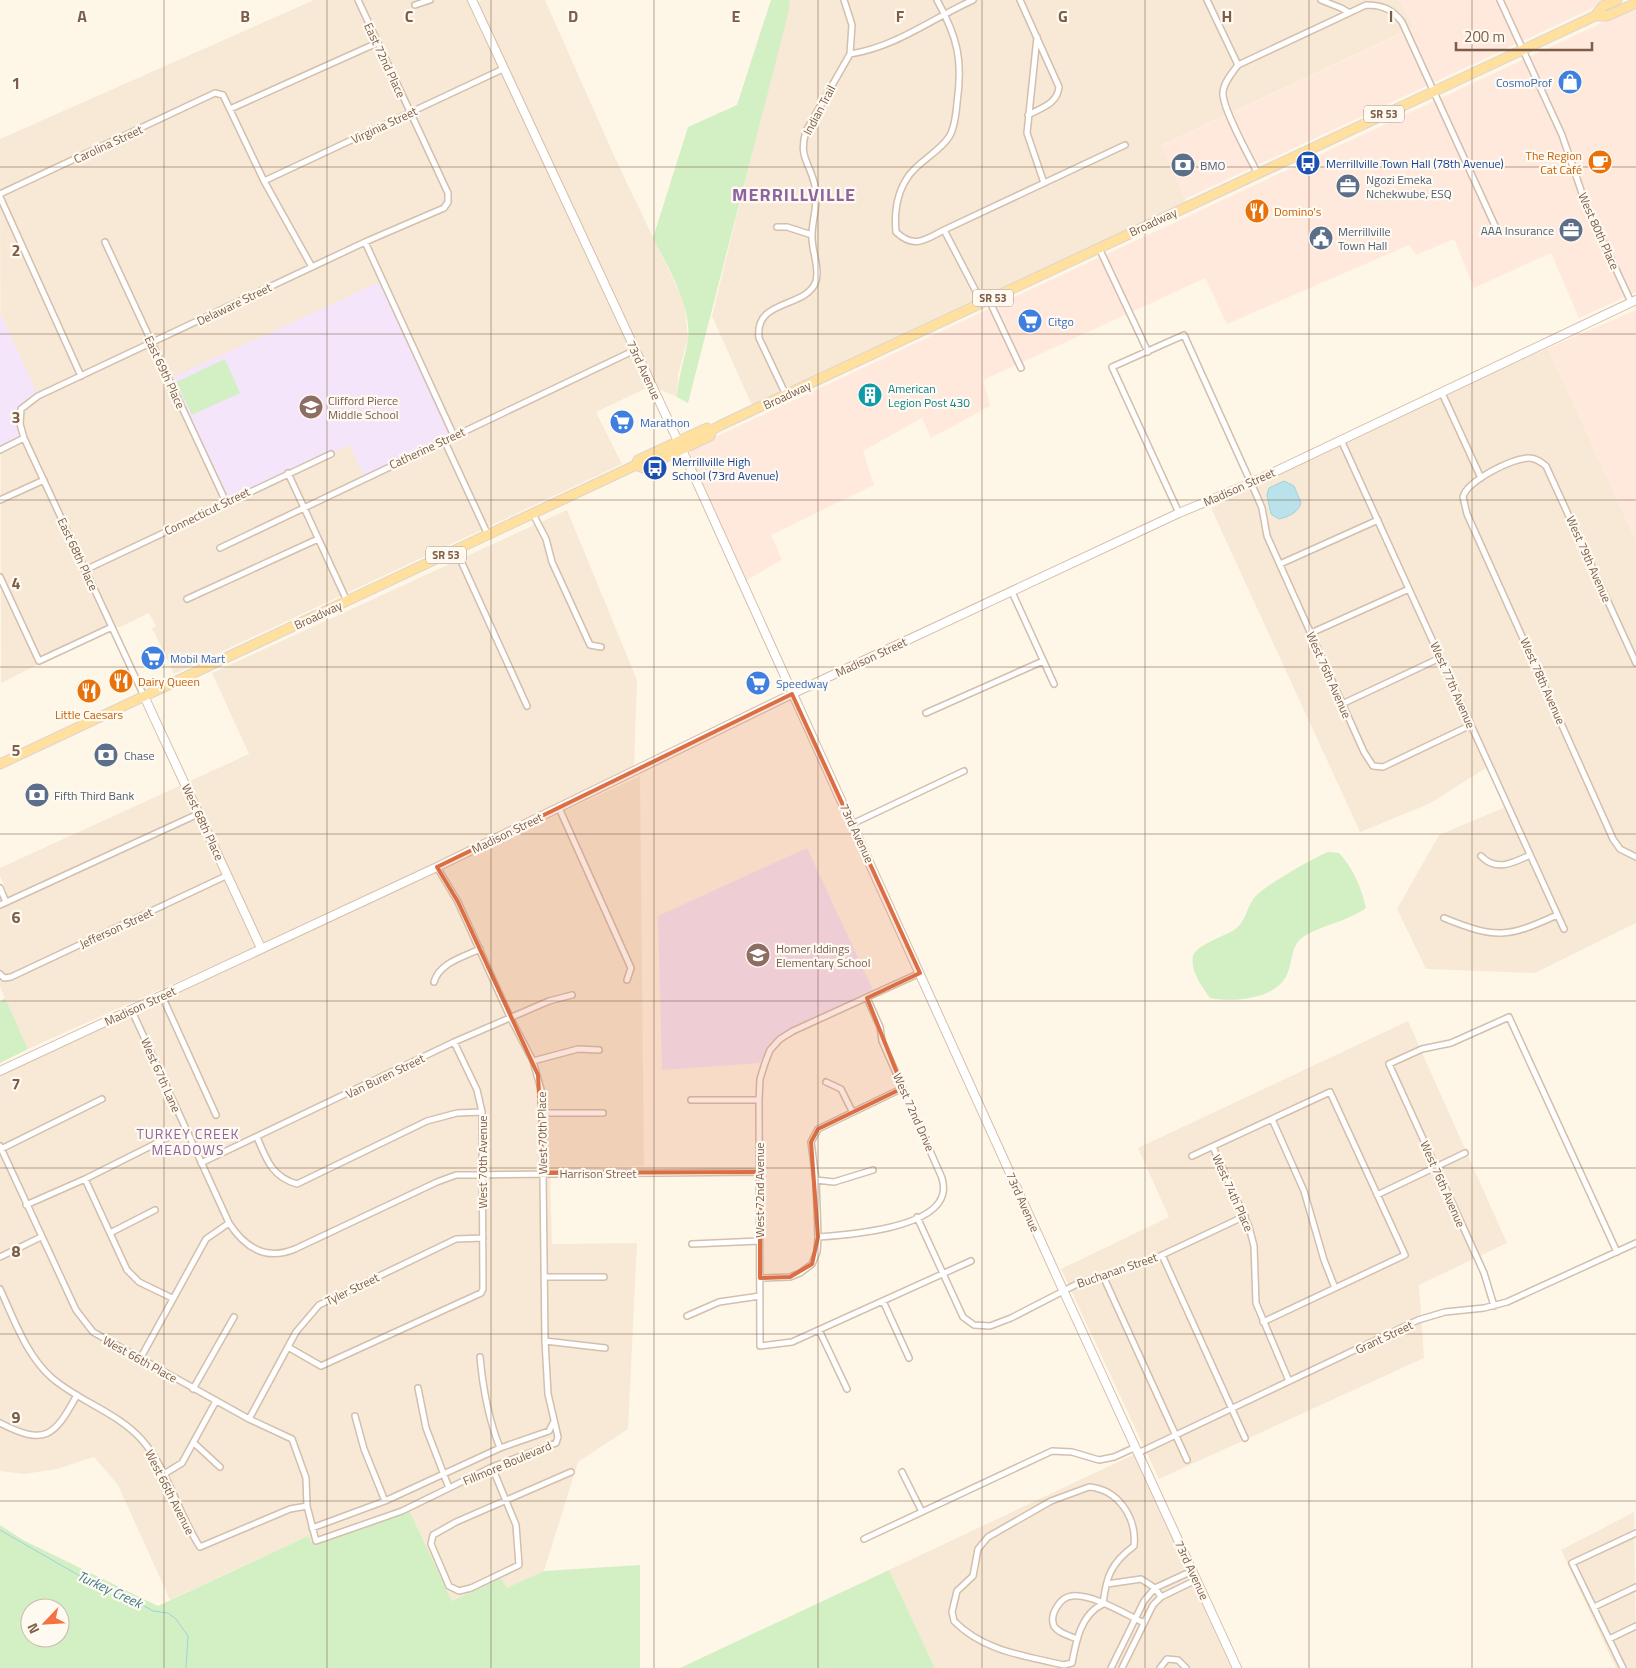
<svg xmlns="http://www.w3.org/2000/svg" width="1636" height="1668" viewBox="0 0 1636 1668" font-family="'Titillium Web',sans-serif">
  <rect width="100%" height="100%" fill="#fef7e8"/>
  <!-- residential -->
  <path fill="#f7e9d6" d="M314,0H472L474,4L482,0H545L616,160L684,302L688,338L678,375L677,397L651,386L596,412L622,464L174,674L152,628L156,626L149,613L120,627H112L1,683L0,139Z
    M790,0H1399L1414,27L1162,145L1188,206L754,410L712,316Z
    M1548,348L1636,541V923L1535,973L1426,969L1397,909L1439,835L1508,806L1489,766L1429,804L1360,832L1211,508L1341,440Z
    M567,510L637,680L634,769L273,939L28,1049L0,987V893L6,891L0,876V868L249,754L212,673Z
    M640,776L644,1166L550,1169L552,1244L637,1243L628,1429L578,1462L544,1571L507,1589L501,1578L452,1601L409,1510L314,1546L308,1536L170,1600L118,1485L94,1457L57,1469L24,1474L0,1471V1074Z
    M1408,1021L1507,1243L1419,1285L1424,1358L1159,1479L1061,1269L1169,1217L1138,1148Z
    M1135,1454L1231,1668H935L889,1570Z
    M1634,1512L1636,1668H1616L1561,1550Z"/>
  <!-- commercial -->
  <path fill="#ffe8dc" d="M1399,0H1610L1185,199L1161,146L1413,28Z
    M1636,7V292L1579,318L1551,253L1474,288L1454,239L1416,255L1409,245L1227,324L1205,278L1132,312L1105,255Z
    M1100,257L1127,314L983,380L990,406L931,438L922,418L863,451L874,485L771,535L782,560L745,581L691,460L690,454L694,447Z
    M1636,310V541L1548,348Z"/>
  <!-- education -->
  <path fill="#f4e5fb" d="M380,282L451,436L364,476L350,445L227,500L171,378Z
    M0,312L38,396L21,409L19,440L0,450Z
    M807,848L875,994L777,1037L759,1063L662,1070L658,916Z"/>
  <!-- green -->
  <path fill="#d3efc4" fill-rule="evenodd" d="M771,0H790L788,14L688,403L677,397C678,376 685,359 688,339C692,306 667,266 653,238L688,127L737,105Z
    M225,359L240,393L192,415L176,382Z
    M1328,852L1339,853C1354,869 1361,887 1366,908C1347,922 1323,924 1303,937C1291,946 1293,959 1288,972C1279,999 1234,1003 1210,998C1202,987 1190,971 1193,956C1195,946 1224,936 1234,930C1246,922 1246,909 1254,898C1264,886 1313,858 1328,852Z
    M5,998L28,1049L0,1063V1002Z
    M409,1510L452,1601L501,1578L507,1588L544,1571L640,1565V1668H0V1525L23,1540L158,1606L308,1536L314,1546ZM30,1608H60V1638H30Z
    M889,1570L935,1668H680Z"/>
  <!-- water -->
  <path fill="#bae2eb" stroke="#9fd1de" d="M1284,481L1294,486L1301,503C1298,513 1288,517 1279,519L1271,514L1267,495L1269,488Z"/>
  <g fill="none" stroke-linecap="round" stroke-linejoin="round">
    <!-- stream -->
    <path stroke="#9fd1de" stroke-width="1" d="M0,1530L85,1579L132,1599L153,1611L168,1613L176,1619L188,1636L186,1668"/>
    <defs>
      <path id="street" d="M937,0C958,38 963,61 957,103C956,113 955,128 949,137C939,152 921,160 910,174C897,191 894,211 896,232C914,249 925,240 944,230L982,303
        M1020,0L1059,87C1057,104 1043,107 1028,115
        M1207,0L1238,65C1232,73 1224,82 1223,92C1221,106 1250,158 1258,174
        M1321,0L1341,8L1348,12
        M1500,0L1562,135L1585,202L1631,302
        M415,5L430,0
        M1037,37L1027,133L1044,183
        M850,54C896,47 931,19 973,0
        M1238,65L1366,5C1382,5 1392,9 1402,22L1496,228
        M230,109L377,43
        M264,181L503,69
        M0,194L215,93L223,95L264,181L312,267
        M0,197L81,376
        M777,227H787L812,235
        M944,230L1125,145
        M105,242L226,502
        M365,242L454,436
        M1099,248L1148,352
        M989,300L1021,368
        M1442,393L1481,478
        M786,395L759,338C754,298 807,309 816,281C820,266 811,250 812,235C812,219 819,203 815,186C810,162 798,158 806,131L850,54L852,25L844,0
        M444,440L488,535
        M1341,440L1564,929
        M0,450L24,438
        M288,473L347,601
        M0,500L44,480
        M1179,513L1112,367L1184,335L1256,494L1262,508L1267,536L1364,752L1373,766L1383,767L1471,725
        M533,514L546,539L552,562L590,645L601,647
        M220,548L635,350
        M456,550L527,706
        M1280,564L1378,520
        M85,570L331,454
        M0,577L39,661L112,627
        M1012,592L1054,684
        M187,599L318,539
        M1311,633L1409,589
        M1636,663L1546,466C1541,462 1536,458 1529,458C1512,458 1467,481 1463,497L1467,514L1613,839L1620,849L1636,857
        M144,696L24,438L20,424L21,409L38,396L365,242L444,208L448,202V193L358,0
        M1342,704L1440,658
        M926,713L1043,661
        M559,808L631,968L627,980
        M852,824L964,771
        M1481,856C1496,872 1513,863 1530,855
        M0,888L6,902
        M0,905L198,814
        M1444,918C1496,939 1507,938 1557,915
        M920,973L793,1031L780,1039L770,1050L765,1063L760,1079L759,1100L760,1346L792,1342L971,1261
        M0,974L4,978L11,977L228,875
        M434,982C439,963 463,957 480,949
        M162,996L216,1115
        M132,1011L229,1223C245,1248 266,1261 295,1249L437,1182L456,1175L760,1172
        M533,1061L578,1049L599,1050
        M826,1082L841,1089L852,1111
        M691,1100H759
        M543,1113H603
        M1272,1119L1304,1191L1324,1260L1335,1288
        M257,1137C266,1159 272,1177 297,1184L427,1121L457,1113L482,1112
        M0,1146L76,1310L93,1332L249,1419L292,1439L306,1478L307,1506L316,1541L402,1511L492,1467L556,1443L558,1437L548,1394L545,1341L542,1093L533,1061L510,1017L458,902L437,867
        M1213,1147L1249,1227L1254,1246L1256,1303L1289,1381
        M1,1149L102,1099
        M1192,1156L1330,1092L1405,1255L1263,1322
        M201,1163L454,1042L549,1001L572,995
        M85,1179L127,1270L139,1282L172,1298
        M816,1180L834,1182L873,1170
        M1377,1195L1465,1153
        M26,1205L85,1179L185,1129
        M917,1217L963,1317L974,1325L990,1326L1011,1318L1079,1283L1145,1263L1245,1216
        M110,1233L155,1210
        M818,1237C846,1235 936,1229 943,1193C944,1189 943,1182 942,1178L882,1041L880,1027L867,998
        M692,1244L759,1241
        M1162,1255L1245,1438
        M0,1257L41,1237
        M1103,1276L1187,1460
        M544,1277H604
        M760,1278L790,1277L800,1273L812,1264L817,1252L818,1237L816,1180L811,1142L818,1129L903,1088
        M0,1289C14,1319 26,1355 52,1378C80,1402 117,1412 142,1440C169,1471 178,1514 200,1547L290,1509L307,1506
        M883,1301L909,1358
        M1494,1306L1484,1273L1389,1064L1422,1049L1451,1043L1509,1017L1617,1252
        M687,1316L719,1302L760,1296
        M819,1330L847,1389
        M545,1341L605,1348
        M288,1347L321,1366L481,1293L483,1289L482,1112L477,1090L454,1042
        M480,1357C483,1390 488,1418 500,1448
        M140,1359L206,1239L229,1223
        M418,1388L426,1428L449,1488
        M193,1389L234,1317
        M355,1416L364,1449L385,1501
        M249,1419L296,1332L319,1305L456,1239L483,1238
        M0,1423C45,1446 54,1437 77,1395
        M194,1443L220,1467
        M1138,1453L1418,1320L1445,1312L1484,1308L1507,1302L1636,1243
        M492,1467L516,1525L519,1565L471,1588L459,1591L449,1586L431,1544L433,1535L456,1522L571,1472
        M902,1472L922,1512
        M164,1474L182,1463L216,1401
        M1089,1487C1118,1489 1137,1518 1134,1546C1111,1563 1106,1577 1103,1604C1081,1614 1076,1641 1072,1663L1064,1665C1025,1656 983,1651 954,1621L952,1612L957,1591L973,1576L978,1549L988,1537L1051,1501Z
        M312,1528L385,1501L500,1448L549,1431L553,1423
        M864,1539L1052,1451L1072,1452L1099,1460L1114,1457L1136,1447
        M1107,1584L1141,1579L1155,1588L1161,1597
        M1594,1607L1636,1587
        M1077,1639C1070,1636 1058,1633 1054,1626C1049,1615 1060,1597 1072,1596C1093,1594 1125,1614 1144,1623
        M1609,1639L1636,1626
        M1111,1668L1144,1601L1155,1588L1192,1571
        M1122,1668L1153,1605L1161,1597L1196,1580
        M1160,1668L1167,1659L1178,1660L1186,1668
        M1623,1668L1572,1563L1636,1533"/>
      <path id="secondary" d="M472,0L690,467L1063,1290L1237,1668
        M144,696L261,948
        M0,1071L437,867L792,694L1179,513L1251,483L1636,300"/>
      <path id="primary" d="M1595,16H1607L1636,3
        M636,465L643,468L710,436L712,430
        M0,764L636,465L638,460L707,428L712,430L721,425L1595,16L1603,6L1617,0"/>
    </defs>
    <!-- street casing -->
    <use href="#street" stroke="#d3bfac" stroke-width="8"/>
    <!-- secondary casing -->
    <use href="#secondary" stroke="#d7bfa9" stroke-width="10"/>
    <!-- primary casing -->
    <use href="#primary" stroke="#ddd5cf" stroke-width="11"/>
    <!-- street -->
    <use href="#street" stroke="#fff" stroke-width="5"/>
    <!-- secondary -->
    <use href="#secondary" stroke="#fff" stroke-width="8"/>
    <!-- primary -->
    <use href="#primary" stroke="#ffe09f" stroke-width="9"/>
  </g>
  <!-- marked area -->
  <path fill="#dc6e43" fill-opacity="0.2" stroke="#dc6e43" stroke-width="4" stroke-linejoin="round" d="M792,694L920,973L867,998L903,1088L818,1129L811,1142L818,1237L812,1264L790,1277L760,1278V1172L543,1173L538,1075L458,902L437,867Z"/>
  <!-- grid -->
  <path fill="none" stroke="#7d5d48" stroke-width="1" stroke-opacity="0.55" d="M164,0V1668M327,0V1668M491,0V1668M654,0V1668M818,0V1668M982,0V1668M1145,0V1668M1309,0V1668M1472,0V1668M0,167H1636M0,334H1636M0,500H1636M0,667H1636M0,834H1636M0,1001H1636M0,1168H1636M0,1334H1636M0,1501H1636"/>
  <!-- icons -->
  <defs>
    <symbol id="shop-disc" viewBox="-11 -11 22 22"><circle r="9.5" fill="#3f7fe0" stroke="#fffaf1"/><path d="M-5-2.5h2.3a2.7 3.5 0 0 1 5.4 0H5L5.5 6h-11ZM-1.5-2.5h3a1.5 2.3 0 0 0-3 0Z" fill="#fff"/></symbol>
    <symbol id="cafe-disc" viewBox="-11 -11 22 22"><circle r="9.5" fill="#e8710a" stroke="#fffaf1"/><path d="M-5.5-4.5H6V0H3Q3 3.5 0 3.5H-2.5Q-5.5 3.5-5.5 0ZM3-3.2v2h1.7v-2ZM-6 4.5H4V6H-6Z" fill="#fff"/></symbol>
    <symbol id="bus-disc" viewBox="-11 -11 22 22"><circle r="9.5" fill="#1a4fb4" stroke="#fffaf1"/><path d="M-5-6H5V4H4V6H2V4H-2V6H-4V4H-5ZM-3.5-4V0h7V-4ZM-3.5 1.2v1.5H-2V1.2ZM2 1.2v1.5H3.5V1.2Z" fill="#fff"/></symbol>
    <symbol id="bank-disc" viewBox="-11 -11 22 22"><circle r="9.5" fill="#5c6f8a" stroke="#fffaf1"/><path d="M-6-4H6V4H-6ZM0-2.3a2.3 2.3 0 1 0 0 4.6a2.3 2.3 0 1 0 0-4.6Z" fill="#fff"/></symbol>
    <symbol id="office-disc" viewBox="-11 -11 22 22"><circle r="9.5" fill="#5c6f8a" stroke="#fffaf1"/><path d="M-6-3h4V-5.5h4V-3h4V5H-6ZM-1-4.5V-3h2v-1.5ZM-6 0V1H6V0Z" fill="#fff"/></symbol>
    <symbol id="restaurant-disc" viewBox="-11 -11 22 22"><circle r="9.5" fill="#e8710a" stroke="#fffaf1"/><path d="M-5-6h1v4h1v-4h1v4h1v-4h1v5L-1.5 .5V6h-2V.5L-5-1ZM5-6V6H3V1.5H1.5Q1.5-4 5-6Z" fill="#fff"/></symbol>
    <symbol id="civic-disc" viewBox="-11 -11 22 22"><circle r="9.5" fill="#5c6f8a" stroke="#fffaf1"/><path d="M-.6-6.5H3V-4.5H.6V-3L4-1V1h2V6H-6V1h2V-1L-.6-3ZM-1.2 2.5V6h2.4V2.5Z" fill="#fff"/></symbol>
    <symbol id="supermarket-disc" viewBox="-11 -11 22 22"><circle r="9.5" fill="#3f7fe0" stroke="#fffaf1"/><path d="M-6-5.5h2.5l.6 2H6L4.5 2H-2.5L-4.4-4H-6ZM-1.5 3.2a1.3 1.3 0 1 0 .1 0ZM3 3.2a1.3 1.3 0 1 0 .1 0Z" fill="#fff"/></symbol>
    <symbol id="building-disc" viewBox="-11 -11 22 22"><circle r="9.5" fill="#0f9aa8" stroke="#fffaf1"/><path d="M-4-6H4V6H1V3H-1V6H-4ZM-2.5-4.3h1.7v1.8h-1.7ZM.8-4.3h1.7v1.8H.8ZM-2.5-1h1.7V.8h-1.7ZM.8-1h1.7V.8H.8Z" fill="#fff"/></symbol>
    <symbol id="school-disc" viewBox="-11 -11 22 22"><circle r="9.5" fill="#8d6e63" stroke="#fffaf1"/><path d="M0-5L7-2L0 1L-7-2ZM-4 1L0 2.5L4 1V4Q0 6-4 4Z" fill="#fff"/></symbol>
  </defs>
  <g fill-rule="evenodd">
    <use href="#shop-disc" x="1556" y="68" width="28" height="28"/>
    <use href="#cafe-disc" x="1586" y="148" width="28" height="28"/>
    <use href="#bus-disc" x="1294" y="149" width="28" height="28"/>
    <use href="#bank-disc" x="1169" y="151" width="28" height="28"/>
    <use href="#office-disc" x="1334" y="172" width="28" height="28"/>
    <use href="#restaurant-disc" x="1243" y="197" width="28" height="28"/>
    <use href="#office-disc" x="1557" y="216" width="28" height="28"/>
    <use href="#civic-disc" x="1307" y="224" width="28" height="28"/>
    <use href="#supermarket-disc" x="1016" y="307" width="28" height="28"/>
    <use href="#building-disc" x="856" y="381" width="28" height="28"/>
    <use href="#school-disc" x="297" y="393" width="28" height="28"/>
    <use href="#supermarket-disc" x="608" y="408" width="28" height="28"/>
    <use href="#bus-disc" x="641" y="454" width="28" height="28"/>
    <use href="#supermarket-disc" x="139" y="644" width="28" height="28"/>
    <use href="#restaurant-disc" x="107" y="667" width="28" height="28"/>
    <use href="#supermarket-disc" x="744" y="669" width="28" height="28"/>
    <use href="#restaurant-disc" x="75" y="677" width="28" height="28"/>
    <use href="#bank-disc" x="92" y="741" width="28" height="28"/>
    <use href="#bank-disc" x="23" y="781" width="28" height="28"/>
    <use href="#school-disc" x="744" y="941" width="28" height="28"/>
  </g>
  <g text-anchor="middle" dominant-baseline="central" stroke-width="4.5" stroke-linejoin="round" paint-order="stroke">
    <!-- shield labels -->
    <g fill="#fffaf1" stroke="#a48c7b" stroke-width="1">
      <rect x="1364" y="105.5" width="40" height="17" rx="4"/>
      <rect x="973" y="289.5" width="40" height="17" rx="4"/>
      <rect x="426" y="546.5" width="40" height="17" rx="4"/>
    </g>
    <g font-size="11" font-weight="bold" fill="#7d5d48">
      <text x="1384" y="114">SR 53</text>
      <text x="993" y="298">SR 53</text>
      <text x="446" y="555">SR 53</text>
    </g>
    <!-- street labels -->
    <g font-size="12" fill="#7d5d48" stroke="#fffaf1">
      <text transform="translate(385 60) rotate(65)">East 72nd Place</text>
      <text transform="translate(819 110) rotate(-62)">Indian Trail</text>
      <text transform="translate(384 125) rotate(-25)">Virginia Street</text>
      <text transform="translate(108 144) rotate(-25)">Carolina Street</text>
      <text transform="translate(1153 222) rotate(-25)">Broadway</text>
      <text transform="translate(1599 231) rotate(66)">West 80th Place</text>
      <text transform="translate(234 304) rotate(-26)">Delaware Street</text>
      <text transform="translate(644 370) rotate(65)">73rd Avenue</text>
      <text transform="translate(165 372) rotate(65)">East 69th Place</text>
      <text transform="translate(787 395) rotate(-25)">Broadway</text>
      <text transform="translate(427 448) rotate(-25)">Catherine Street</text>
      <text transform="translate(1239 487) rotate(-24)">Madison Street</text>
      <text transform="translate(207 511) rotate(-26)">Connecticut Street</text>
      <text transform="translate(78 554) rotate(65)">East 68th Place</text>
      <text transform="translate(1589 559) rotate(66)">West 79th Avenue</text>
      <text transform="translate(318 615) rotate(-25)">Broadway</text>
      <text transform="translate(871 657) rotate(-25)">Madison Street</text>
      <text transform="translate(1329 675) rotate(66)">West 76th Avenue</text>
      <text transform="translate(1543 681) rotate(66)">West 78th Avenue</text>
      <text transform="translate(1453 685) rotate(66)">West 77th Avenue</text>
      <text transform="translate(203 822) rotate(65)">West 68th Place</text>
      <text transform="translate(507 833) rotate(-26)">Madison Street</text>
      <text transform="translate(857 833) rotate(65)">73rd Avenue</text>
      <text transform="translate(116 928) rotate(-25)">Jefferson Street</text>
      <text transform="translate(140 1006) rotate(-25)">Madison Street</text>
      <text transform="translate(161 1075) rotate(66)">West 67th Lane</text>
      <text transform="translate(385 1076) rotate(-26)">Van Buren Street</text>
      <text transform="translate(914 1112) rotate(66)">West 72nd Drive</text>
      <text transform="translate(542 1133) rotate(-91)">West 70th Place</text>
      <text transform="translate(482 1162) rotate(-90)">West 70th Avenue</text>
      <text x="598" y="1173">Harrison Street</text>
      <text transform="translate(1443 1184) rotate(66)">West 76th Avenue</text>
      <text transform="translate(759 1190) rotate(-90)">West 72nd Avenue</text>
      <text transform="translate(1233 1193) rotate(66)">West 74th Place</text>
      <text transform="translate(1023 1202) rotate(66)">73rd Avenue</text>
      <text transform="translate(1117 1270) rotate(-19)">Buchanan Street</text>
      <text transform="translate(352 1289) rotate(-26)">Tyler Street</text>
      <text transform="translate(1384 1337) rotate(-25)">Grant Street</text>
      <text transform="translate(140 1359) rotate(29)">West 66th Place</text>
      <text transform="translate(507 1463) rotate(-23)">Fillmore Boulevard</text>
      <text transform="translate(170 1492) rotate(63)">West 66th Avenue</text>
      <text transform="translate(1192 1570) rotate(65)">73rd Avenue</text>
    </g>
    <!-- shop labels -->
    <g font-size="12" fill="#366cbe" stroke="#fffaf1" text-anchor="start">
      <text x="1552" y="82" text-anchor="end">CosmoProf</text>
      <text x="1048" y="321">Citgo</text>
      <text x="640" y="422">Marathon</text>
      <text x="170" y="658">Mobil Mart</text>
      <text x="776" y="683">Speedway</text>
    </g>
    <!-- food labels -->
    <g font-size="12" fill="#c56008" stroke="#fffaf1" text-anchor="start">
      <text x="1582" y="155" text-anchor="end">The Region<tspan x="1582" dy="14">Cat Café</tspan></text>
      <text x="1274" y="211">Domino's</text>
      <text x="138" y="681">Dairy Queen</text>
      <text x="89" y="714" text-anchor="middle">Little Caesars</text>
    </g>
    <!-- transit labels -->
    <g font-size="12" fill="#164399" stroke="#fffaf1" text-anchor="start">
      <text x="1326" y="163">Merrillville Town Hall (78th Avenue)</text>
      <text x="672" y="461">Merrillville High<tspan x="672" dy="14">School (73rd Avenue)</tspan></text>
    </g>
    <!-- service labels -->
    <g font-size="12" fill="#4e5e75" stroke="#fffaf1" text-anchor="start">
      <text x="1200" y="165">BMO</text>
      <text x="1366" y="179">Ngozi Emeka<tspan x="1366" dy="14">Nchekwube, ESQ</tspan></text>
      <text x="1554" y="230" text-anchor="end">AAA Insurance</text>
      <text x="1338" y="231">Merrillville<tspan x="1338" dy="14">Town Hall</tspan></text>
      <text x="124" y="755">Chase</text>
      <text x="54" y="795">Fifth Third Bank</text>
    </g>
    <!-- culture labels -->
    <g font-size="12" fill="#0d838f" stroke="#fffaf1" text-anchor="start">
      <text x="888" y="388">American<tspan x="888" dy="14">Legion Post 430</tspan></text>
    </g>
    <!-- education labels -->
    <g font-size="12" fill="#785e54" stroke="#fffaf1" text-anchor="start">
      <text x="328" y="400">Clifford Pierce<tspan x="328" dy="14">Middle School</tspan></text>
      <text x="776" y="948">Homer Iddings<tspan x="776" dy="14">Elementary School</tspan></text>
    </g>
    <!-- neighbourhood labels -->
    <g font-size="14" letter-spacing="1" fill="#8e64a0" stroke="#fffaf1">
      <text x="188" y="1133">TURKEY CREEK<tspan x="188" dy="16">MEADOWS</tspan></text>
    </g>
    <!-- water labels -->
    <g font-size="14" font-style="italic" fill="#3c7a8b" stroke="#fffaf1">
      <text transform="translate(110 1589) rotate(25)">Turkey Creek</text>
    </g>
    <!-- district labels -->
    <g font-size="18" font-weight="bold" letter-spacing="1" fill="#8e64a0" stroke="#fffaf1">
      <text x="794" y="194">MERRILLVILLE</text>
    </g>
  </g>
  <g font-size="16" text-anchor="middle" font-weight="bold" fill="#7d5d48" stroke="#fffaf1" stroke-width="4.5" stroke-linejoin="round" paint-order="stroke">
    <text x="82" y="22">A</text>
    <text x="245" y="22">B</text>
    <text x="409" y="22">C</text>
    <text x="573" y="22">D</text>
    <text x="736" y="22">E</text>
    <text x="900" y="22">F</text>
    <text x="1063" y="22">G</text>
    <text x="1227" y="22">H</text>
    <text x="1391" y="22">I</text>
    <text x="16" y="89">1</text>
    <text x="16" y="256">2</text>
    <text x="16" y="423">3</text>
    <text x="16" y="589">4</text>
    <text x="16" y="756">5</text>
    <text x="16" y="923">6</text>
    <text x="16" y="1090">7</text>
    <text x="16" y="1257">8</text>
    <text x="16" y="1423">9</text>
  </g>
  <!-- north arrow -->
  <g transform="translate(45 1623) rotate(245)"><circle r="24" fill="#fffaf1" stroke="#cbbbad"/>
  <path d="M0-4L9 19L0 12L-9 19Z" fill="#f47242"/>
  <text y="-8" font-size="14" font-weight="bold" text-anchor="middle" fill="#7d5d48">N</text>
  </g>
  <!-- scale -->
  <path d="M1456 42v8h136v-8" fill="none" stroke="#7d5d48" stroke-width="2.5"/>
  <text x="1464" y="42" font-size="15" fill="#7d5d48" stroke="#fffaf1" stroke-width="4" paint-order="stroke">200 m</text>
</svg>
